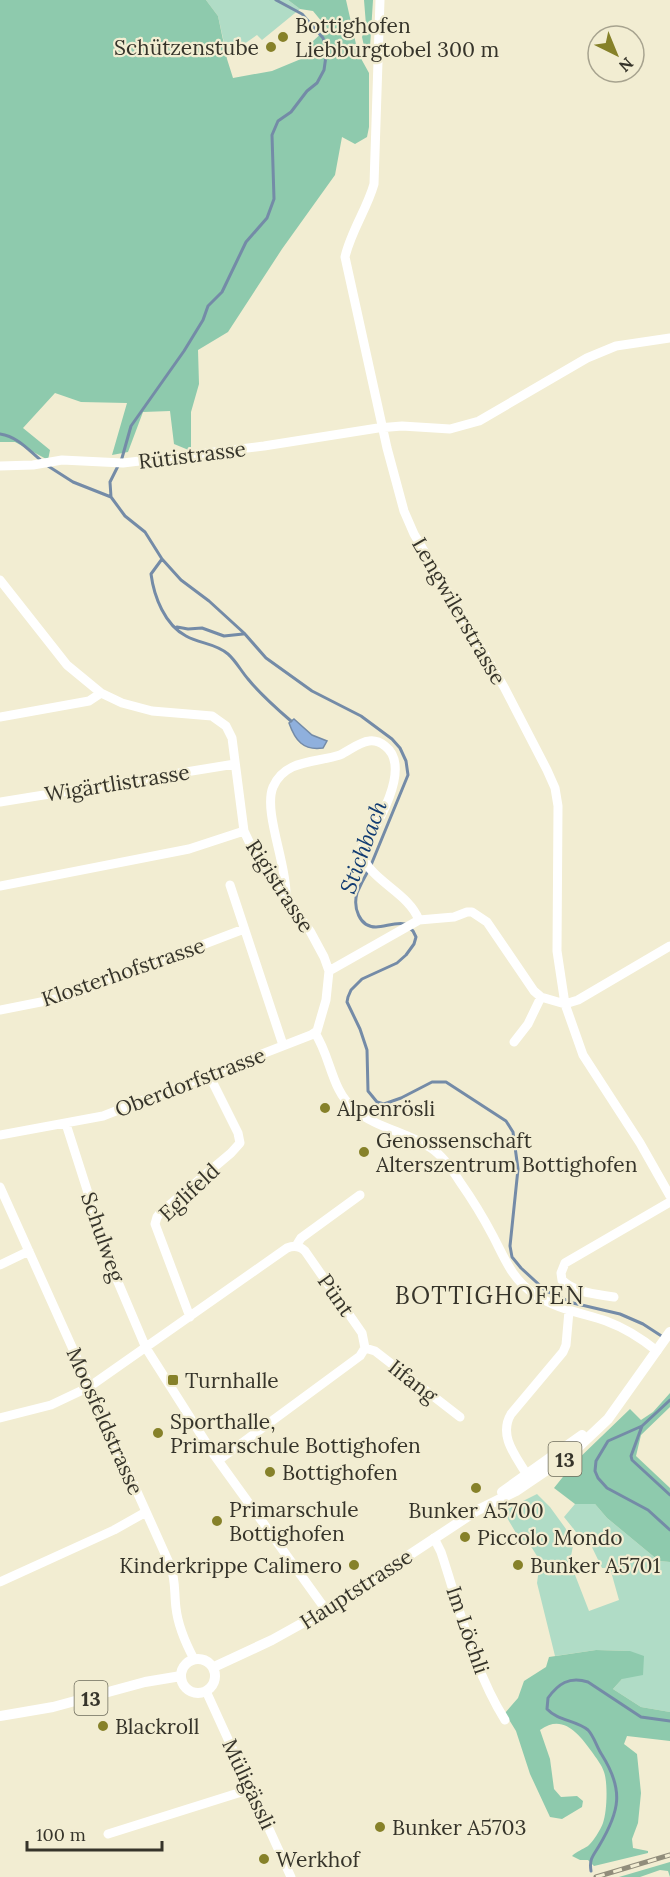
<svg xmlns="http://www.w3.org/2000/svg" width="670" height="1877" viewBox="0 0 670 1877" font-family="Lora,serif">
  <rect width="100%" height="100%" fill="#f2edd2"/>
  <!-- green -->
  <path fill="#b0dcc6" d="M206,0H288L300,9L262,40L257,35L227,56L218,16Z
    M537,1494L550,1507L574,1540L570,1562L589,1611L619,1600L610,1568H602L589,1541L576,1532L564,1517L575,1504H595L607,1518L659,1561L670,1562V1712L641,1707L613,1689L622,1679L630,1651L596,1650L555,1656L537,1583L540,1561L532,1548L516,1533L503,1511Z"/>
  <!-- forest -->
  <path fill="#8ecaad" d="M0,0H206L218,16L227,59L233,78L272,71L313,54L312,42L327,28L313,11L300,9L288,0H346L358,53L369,73V127L367,137L355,144L342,137L335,175L282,249L228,332L198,350L199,384L191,412V451L174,444L170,411L143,412L128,452L112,455L127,403L81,402L55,393L23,428L50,450L48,460L15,442H0Z
    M364,0H373L370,47L366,48L364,46L362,37L366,25Z
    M670,1393V1407L641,1435L636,1456L670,1488V1562L659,1561L607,1518L595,1504H575L554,1488L574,1463L630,1409L641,1420L653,1412Z
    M596,1650L630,1651L644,1656L643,1675L622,1679L613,1689L641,1707L670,1712V1741L627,1736L624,1744L637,1754L641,1793L638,1823L632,1839L633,1848L648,1851V1853L594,1866L588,1860H580L572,1856C577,1851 582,1850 588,1846C593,1842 601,1829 603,1823C607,1812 608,1783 604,1772C602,1765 596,1758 592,1752C579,1734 563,1713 540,1730L550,1759L554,1789L561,1797L577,1796L583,1801L582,1807L562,1819L550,1817L530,1774L516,1731L505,1713L518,1698L524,1681L546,1667L549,1657Z
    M670,1862V1877L668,1871L660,1870L640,1877H619Z"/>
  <!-- water -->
  <path fill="#8fb0dd" stroke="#748ba7" stroke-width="1.5" d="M294,719L312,735L327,741L323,748C303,751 295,740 289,723Z"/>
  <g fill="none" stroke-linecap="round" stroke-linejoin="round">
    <!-- stream -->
    <path stroke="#748ba7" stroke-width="3" d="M0,434C19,437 29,451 43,462
      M48,466L73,482L111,497L125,516L145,532L162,559L181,580L209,601L244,633L266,658L312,691L361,716L392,739L400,748L406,761L408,775L371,865
      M111,497L110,482L122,458L131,426L184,351L203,320L208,306L222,292L246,242L267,218L274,199L272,135L278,121L291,112L307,91L317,83L324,70L327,49L323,38L302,14L276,0
      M162,559L151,574C154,597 165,625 186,636C200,644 215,643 228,654C236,661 241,671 248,679C261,695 276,708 291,721
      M177,627L188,629L202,628L224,636L243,634
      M368,871C364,878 360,886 357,893C353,907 359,927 376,927C385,927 395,922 405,924L413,931L416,937L414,944L406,955L397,963L362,979L351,990L348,997L347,1002L360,1029L367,1050L368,1091L377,1102L384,1104L401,1098L432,1082H446L506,1121L513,1132L518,1169L510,1246L512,1257L521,1268L546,1291L573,1303L620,1314L643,1324L663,1337
      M670,1400L642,1426L608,1441L596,1461L595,1471L598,1478L607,1488L648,1510L670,1530
      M642,1426L631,1456L632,1460L670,1495
      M591,1871C589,1859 593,1856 599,1846C620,1811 624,1790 602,1755C597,1748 594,1736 588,1730C576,1720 558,1721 547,1709L548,1698C558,1684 569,1676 588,1682L641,1717L670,1721"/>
    <!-- minor -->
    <path stroke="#fff" stroke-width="9" d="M380,0L374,184C367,209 351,231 345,257L387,448L404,511L414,534L504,687L547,770L555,788L558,806L557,951L565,1004L583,1055L640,1143L670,1196
      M0,466L33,465L62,460L123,463L264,446L378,428L402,426L450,429L479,421L587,358L616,346L670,338
      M0,580L67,665L101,693L122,703L152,711L212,716L226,726L232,738L244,831L253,850L310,931L324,957L329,971L326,1000L317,1031L311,1035L103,1116L0,1135
      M0,717L89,701L101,693
      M0,802L235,764
      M230,885L283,1045
      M0,886L189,849L244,831
      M286,895C287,865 263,811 273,787C285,759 316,763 340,755C349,751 359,742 369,741C376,740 380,742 385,746C413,767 376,828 361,849V854C372,882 408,892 419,920
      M329,971L419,920L454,917L467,912H472L487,922L534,991L541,997L565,1004L578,1000L670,946
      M0,1010L66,997L244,929
      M315,1033C331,1057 331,1090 354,1109C376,1128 407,1132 431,1148C443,1156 452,1169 460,1182C472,1199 483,1217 493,1236C505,1259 512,1279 534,1294C556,1309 582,1313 606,1321C625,1328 641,1338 657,1351
      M514,1042L528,1024L541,997
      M66,1124L112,1268L146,1348L212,1452L326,1610
      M0,1187L170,1565C176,1579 174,1593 176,1608C178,1626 186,1644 194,1659
      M296,1246L301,1238L360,1195
      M0,1265L29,1251
      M614,1297C596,1294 575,1293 562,1280L561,1273L565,1263L670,1202
      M190,1317L155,1224L157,1217L160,1213L231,1153L240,1143L238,1133L209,1075
      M365,1348L375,1351L460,1417
      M0,1418L51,1405L89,1387L287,1248C294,1245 300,1246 305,1251L362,1333L365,1348L360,1356L219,1460
      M527,1475C516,1456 498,1436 511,1414L563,1352L566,1345L569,1311
      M434,1538L441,1552C460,1609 473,1669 505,1720
      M0,1582L114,1530L146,1512
      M206,1691L291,1877
      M108,1834L251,1789"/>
    <!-- major -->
    <path stroke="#fff" stroke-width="10" d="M502,1492L582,1435
      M181 1676a17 17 0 1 1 34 0a17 17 0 1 1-34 0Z
      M214,1667L272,1640L326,1610L476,1511L516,1491L572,1453L608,1419L670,1332
      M0,1716L53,1707L145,1682L181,1676"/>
    <defs>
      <path id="rail" d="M596,1877L670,1855"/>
    </defs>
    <!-- rail casing -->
    <use href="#rail" stroke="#918d7b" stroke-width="5"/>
    <!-- rail -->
    <use href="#rail" stroke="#f2edd2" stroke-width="3" stroke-dasharray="9" stroke-linecap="butt"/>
  </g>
  <!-- markers -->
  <g fill="#868129" stroke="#f2edd2" stroke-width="2">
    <circle cx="283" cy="37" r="6"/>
    <circle cx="271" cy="47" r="6"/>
    <circle cx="325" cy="1108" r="6"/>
    <circle cx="364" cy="1152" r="6"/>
    <rect x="167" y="1374" width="12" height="12" rx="3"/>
    <circle cx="158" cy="1433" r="6"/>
    <circle cx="270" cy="1472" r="6"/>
    <circle cx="476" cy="1488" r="6"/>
    <circle cx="217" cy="1521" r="6"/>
    <circle cx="465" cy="1537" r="6"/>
    <circle cx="354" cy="1565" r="6"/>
    <circle cx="518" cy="1565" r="6"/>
    <circle cx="103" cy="1726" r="6"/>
    <circle cx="380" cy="1827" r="6"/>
    <circle cx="264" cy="1859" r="6"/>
  </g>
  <g text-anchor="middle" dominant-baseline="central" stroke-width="4.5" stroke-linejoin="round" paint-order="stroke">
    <!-- shield labels -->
    <g fill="#f2edd2" stroke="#6e6c5c" stroke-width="1.5">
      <rect x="548.5" y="1442" width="33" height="34" rx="4.5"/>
      <rect x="74.5" y="1681" width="33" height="34" rx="4.5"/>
    </g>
    <g font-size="20" font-weight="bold" fill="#36342a">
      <text x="565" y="1459">13</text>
      <text x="91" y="1698">13</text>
    </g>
    <!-- poi labels -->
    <g font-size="21" fill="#36342a" stroke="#f2edd2" text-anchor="start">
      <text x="295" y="25">Bottighofen<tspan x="295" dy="24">Liebburgtobel 300 m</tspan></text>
      <text x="259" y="47" text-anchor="end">Schützenstube</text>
      <text x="337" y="1108">Alpenrösli</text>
      <text x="376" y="1140">Genossenschaft<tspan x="376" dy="24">Alterszentrum Bottighofen</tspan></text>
      <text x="185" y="1380">Turnhalle</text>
      <text x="170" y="1421">Sporthalle,<tspan x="170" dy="24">Primarschule Bottighofen</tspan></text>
      <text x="282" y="1472">Bottighofen</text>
      <text x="229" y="1509">Primarschule<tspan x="229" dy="24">Bottighofen</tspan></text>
      <text x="476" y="1510" text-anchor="middle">Bunker A5700</text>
      <text x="477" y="1537">Piccolo Mondo</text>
      <text x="342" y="1565" text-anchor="end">Kinderkrippe Calimero</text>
      <text x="530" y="1565">Bunker A5701</text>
      <text x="115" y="1726">Blackroll</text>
      <text x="392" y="1827">Bunker A5703</text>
      <text x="276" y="1859">Werkhof</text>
    </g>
    <!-- street labels -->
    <g font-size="21" fill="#36342a" stroke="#f2edd2">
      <text transform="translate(192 455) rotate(-7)">Rütistrasse</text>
      <text transform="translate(459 611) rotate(60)">Lengwilerstrasse</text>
      <text transform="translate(117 783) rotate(-9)">Wigärtlistrasse</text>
      <text transform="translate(280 886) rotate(57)">Rigistrasse</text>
      <text transform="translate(123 972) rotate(-19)">Klosterhofstrasse</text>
      <text transform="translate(190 1082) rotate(-21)">Oberdorfstrasse</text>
      <text transform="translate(189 1192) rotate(-43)">Eglifeld</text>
      <text transform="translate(103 1237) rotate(71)">Schulweg</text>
      <text transform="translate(336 1295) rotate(55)">Pünt</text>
      <text transform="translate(413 1381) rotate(38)">Iifang</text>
      <text transform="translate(105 1421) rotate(66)">Moosfeldstrasse</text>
      <text transform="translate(356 1589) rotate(-33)">Hauptstrasse</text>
      <text transform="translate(468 1630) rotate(71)">Im Löchli</text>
      <text transform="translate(249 1784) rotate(65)">Müligässli</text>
    </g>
    <!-- water labels -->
    <g font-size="22" font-style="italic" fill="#123c72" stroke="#f2edd2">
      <text transform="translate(363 847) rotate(-70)">Stichbach</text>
    </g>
    <!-- quarter labels -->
    <g font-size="24" letter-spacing="1.5" fill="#36342a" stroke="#f2edd2">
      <text x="490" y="1295">BOTTIGHOFEN</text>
    </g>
  </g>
  <!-- north arrow -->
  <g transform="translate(616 54) rotate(137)"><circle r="28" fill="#f2edd2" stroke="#a7a38f" stroke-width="1.5"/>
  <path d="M0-4.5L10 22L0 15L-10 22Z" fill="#868129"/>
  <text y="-9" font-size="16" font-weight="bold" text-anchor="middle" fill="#36342a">N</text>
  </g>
  <!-- scale -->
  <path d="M27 1841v9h135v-9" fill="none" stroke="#36342a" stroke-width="3"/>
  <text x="36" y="1841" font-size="18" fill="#36342a" stroke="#f2edd2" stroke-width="4.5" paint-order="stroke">100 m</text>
</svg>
